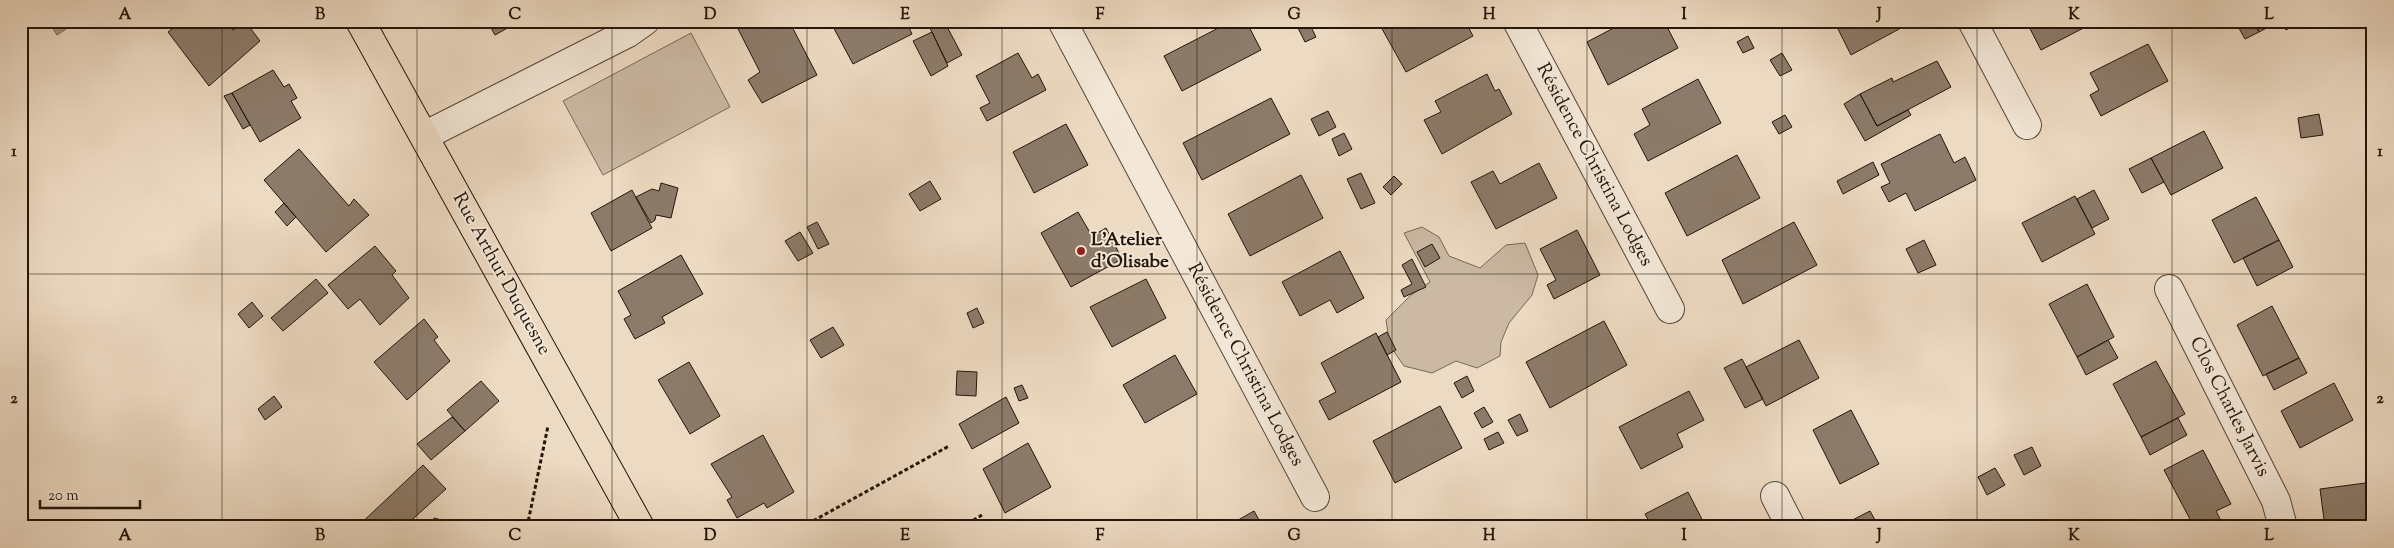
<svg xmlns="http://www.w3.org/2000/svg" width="2394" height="548" viewBox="0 0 2394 548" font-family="'Sorts Mill Goudy',serif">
  <rect width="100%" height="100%" fill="#eddac2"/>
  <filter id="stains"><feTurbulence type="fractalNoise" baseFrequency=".004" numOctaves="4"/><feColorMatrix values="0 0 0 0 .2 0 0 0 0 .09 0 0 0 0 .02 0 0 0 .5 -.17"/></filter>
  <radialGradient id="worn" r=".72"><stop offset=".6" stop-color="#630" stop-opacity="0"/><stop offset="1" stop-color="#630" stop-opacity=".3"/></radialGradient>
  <!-- green -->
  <path fill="#cbb9a3" stroke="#776756" d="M691,33L730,107L603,175L563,101Z
    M1422,227L1439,237L1449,256L1480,268L1506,245L1525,243L1538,275L1532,295L1509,323L1501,342L1500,356L1477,368L1456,361L1432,373L1404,366L1390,346L1386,320L1411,295L1430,282L1404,233Z"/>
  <!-- water -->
  <path fill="#a89783" stroke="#736353" d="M48,21H78L57,35Z"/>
  <!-- building -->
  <path fill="#8c7b6a" stroke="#23150a" d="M182,21H227L233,30L245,21L260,41L209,86L168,32Z
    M487,21H520L495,35Z
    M739,21H789L817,75L762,103L748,80L760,72L735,23Z
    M830,21H906L912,34L853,64Z
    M934,21H944L962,55L947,63L928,24Z
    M1232,21H1246L1261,50L1182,91L1164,56Z
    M1308,21L1316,37L1305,42L1297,26Z
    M1392,21H1465L1473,36L1406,72L1381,27Z
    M1627,21H1664L1678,48L1608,85L1587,42Z
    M1834,21H1914L1851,55Z
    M2026,21H2097L2041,50Z
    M2235,21H2254L2259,32L2245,39Z
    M2254,21H2280L2259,32Z
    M2281,21H2302L2286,30Z
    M932,32L948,66L931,76L913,41Z
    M1748,36L1754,48L1743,53L1737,42Z
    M2148,44L2168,81L2101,116L2090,95L2099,90L2090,73Z
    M1018,53L1032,78L1038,74L1046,90L987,121L980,108L990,103L976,76Z
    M1782,53L1792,70L1780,76L1770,60Z
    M1937,61L1951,87L1877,126L1860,94L1892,78L1893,82Z
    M273,70L284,87L289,84L297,98L291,101L301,118L260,142L232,93Z
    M1487,74L1495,91L1499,89L1512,114L1442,154L1424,120L1441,112L1435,101Z
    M1698,79L1721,123L1648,161L1634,134L1650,125L1642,109Z
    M232,93L250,125L243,129L224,96Z
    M1860,94L1877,126L1908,110L1911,115L1865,141L1844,104Z
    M1271,98L1290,134L1202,180L1183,143Z
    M1328,111L1336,127L1319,136L1311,119Z
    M2319,114L2323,135L2301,138L2298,118Z
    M1785,115L1792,127L1779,134L1772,122Z
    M1066,124L1088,165L1034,193L1013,152Z
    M2204,131L2223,168L2171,195L2151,158Z
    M1344,133L1352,149L1339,156L1332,139Z
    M1940,134L1954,163L1965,157L1976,180L1915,211L1906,193L1889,202L1881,187L1890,183L1881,164Z
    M299,149L349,206L354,199L369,215L326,252L264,180Z
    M1737,155L1760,198L1687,236L1665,193Z
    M2151,158L2164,182L2142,193L2129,169Z
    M1873,162L1879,175L1843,194L1837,181Z
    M1539,163L1557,198L1496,229L1471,182L1493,171L1500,184Z
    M1361,173L1375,203L1361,209L1347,179Z
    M1301,175L1323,218L1250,256L1228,214Z
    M1394,176L1402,184L1391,195L1383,187Z
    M930,181L941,199L920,211L909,194Z
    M661,183L678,188L671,218L656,215L655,220L651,223L636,197L652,189L659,191Z
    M632,190L652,228L611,251L591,213Z
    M2094,190L2109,219L2092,228L2077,199Z
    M2075,196L2095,234L2042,262L2022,223Z
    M2256,197L2279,240L2234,263L2212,220Z
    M284,203L296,217L287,226L275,212Z
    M1078,212L1092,236L1106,228L1122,259L1071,287L1041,233Z
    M817,222L829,244L818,249L807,227Z
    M1794,222L1817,265L1743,304L1722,260Z
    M1577,230L1600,275L1554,299L1547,285L1556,280L1540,249Z
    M800,232L813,253L798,261L785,241Z
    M1924,240L1936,265L1918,273L1906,249Z
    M2279,240L2293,267L2257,286L2243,258Z
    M1432,244L1440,258L1425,267L1417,252Z
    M375,246L396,271L392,275L409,298L380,325L360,299L348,309L328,285Z
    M1340,251L1364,298L1337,313L1330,300L1300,316L1282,282Z
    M681,255L703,294L662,317L665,323L635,339L624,319L631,315L618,291Z
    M1412,259L1426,287L1404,297L1401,290L1412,284L1402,265Z
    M316,279L328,293L283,331L271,318Z
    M1146,279L1166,318L1112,347L1090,307Z
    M2087,284L2114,337L2077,357L2049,304Z
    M252,302L263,316L249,328L238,314Z
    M2272,306L2299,358L2263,376L2237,325Z
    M977,308L984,323L973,328L967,313Z
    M424,319L438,337L434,340L450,361L407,400L374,362Z
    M1604,321L1627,365L1550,408L1526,362Z
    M833,327L844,345L821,358L810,340Z
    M1387,332L1396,350L1387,355L1378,337Z
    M1376,333L1401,382L1329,420L1319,401L1336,392L1321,363Z
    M1799,340L1819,378L1766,406L1746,367Z
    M2108,340L2118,358L2086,375L2077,357Z
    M1175,355L1197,394L1145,423L1123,385Z
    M2299,358L2307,373L2274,390L2266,374Z
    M1742,359L1763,399L1745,408L1724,368Z
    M2156,361L2185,414L2141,437L2113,384Z
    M689,362L720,416L690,434L658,380Z
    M957,371L977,372L976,396L956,395Z
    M1467,376L1474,391L1462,398L1454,383Z
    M481,381L499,401L465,431L447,410Z
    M2334,383L2353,420L2300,448L2281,411Z
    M1022,385L1028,398L1019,401L1014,388Z
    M1689,391L1704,420L1677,434L1683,447L1641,469L1619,427Z
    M274,396L282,407L265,420L258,409Z
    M1006,397L1019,423L972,449L959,424Z
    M1440,406L1462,448L1395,483L1373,441Z
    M1484,407L1493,422L1482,428L1474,413Z
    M1851,410L1879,464L1840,484L1813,430Z
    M1520,414L1528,431L1517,436L1508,420Z
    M452,417L465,431L431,460L417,444Z
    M2178,418L2187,435L2150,455L2141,437Z
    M1498,432L1504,443L1489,450L1484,439Z
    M763,435L794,492L767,508L764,503L737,518L727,500L732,497L711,464Z
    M1028,443L1051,487L1005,513L983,469Z
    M2032,447L2041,466L2024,475L2014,455Z
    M2203,450L2231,504L2216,511L2224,527H2185L2192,523L2164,470Z
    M423,465L446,489L404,527H357Z
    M1995,468L2005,485L1987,495L1978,477Z
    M2373,482V523L2325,527L2320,489Z
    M1688,492L1706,527H1652L1645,514Z
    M1254,511L1263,527H1226Z
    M1870,511L1879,527H1839Z
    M434,518L468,527H432Z"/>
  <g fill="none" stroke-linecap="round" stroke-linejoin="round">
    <defs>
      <path id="minor" d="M1062,21L1315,497
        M1517,21L1670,309
        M1972,21L2027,125
        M424,136L628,33L645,21
        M2169,289L2276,501L2283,527
        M1775,496L1791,527"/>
      <path id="major" d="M360,21L640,527"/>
    </defs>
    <!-- minor casing -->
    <use href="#minor" stroke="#564638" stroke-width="30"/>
    <!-- major casing -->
    <use href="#major" stroke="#23150a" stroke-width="30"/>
    <!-- path -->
    <path stroke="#23150a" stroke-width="3" stroke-dasharray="4 2.5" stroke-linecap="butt" d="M527,527L548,426
      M802,527L949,446
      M962,527L982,515"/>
    <!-- minor -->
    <use href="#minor" stroke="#f3e7d7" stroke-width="28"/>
    <!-- major -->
    <use href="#major" stroke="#eddac2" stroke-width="28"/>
  </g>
  <!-- grid -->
  <path fill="none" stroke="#23150a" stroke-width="1" stroke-opacity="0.55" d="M222,21V527M417,21V527M612,21V527M807,21V527M1002,21V527M1197,21V527M1392,21V527M1587,21V527M1782,21V527M1977,21V527M2172,21V527M21,274H2373"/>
  <!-- markers -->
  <circle fill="#8f2418" stroke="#f3e7d7" stroke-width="2" cx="1081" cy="251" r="5"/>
  <g text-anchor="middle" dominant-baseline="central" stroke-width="4" stroke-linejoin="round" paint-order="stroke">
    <!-- street labels -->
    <g font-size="19" fill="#23150a" stroke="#f3e7d7">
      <text transform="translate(1594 165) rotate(62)">Résidence Christina Lodges</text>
      <text transform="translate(501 274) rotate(61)">Rue Arthur Duquesne</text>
      <text transform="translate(1245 365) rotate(62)">Résidence Christina Lodges</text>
      <text transform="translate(2229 407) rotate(63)">Clos Charles Jarvis</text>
    </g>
    <!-- poi labels -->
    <g font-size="19" font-weight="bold" fill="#23150a" stroke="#f3e7d7" text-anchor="start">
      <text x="1091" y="240">L'Atelier<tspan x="1091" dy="22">d'Olisabe</tspan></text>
    </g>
  </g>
  <!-- margin -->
  <rect width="2394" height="548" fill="none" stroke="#eddac2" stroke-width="55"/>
  <!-- scale -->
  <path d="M40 500v8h100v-8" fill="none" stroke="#23150a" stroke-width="2.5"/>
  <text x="48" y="500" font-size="15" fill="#23150a" stroke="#f3e7d7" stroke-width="4" paint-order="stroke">20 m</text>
  <rect x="28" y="28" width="2338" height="492" fill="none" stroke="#23150a" stroke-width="2"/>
  <g font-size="16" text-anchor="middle" font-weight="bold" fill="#23150a">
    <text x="125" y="19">A</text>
    <text x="320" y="19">B</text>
    <text x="515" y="19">C</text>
    <text x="710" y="19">D</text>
    <text x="905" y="19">E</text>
    <text x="1100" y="19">F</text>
    <text x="1294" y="19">G</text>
    <text x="1489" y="19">H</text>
    <text x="1684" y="19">I</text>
    <text x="1879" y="19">J</text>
    <text x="2074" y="19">K</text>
    <text x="2269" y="19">L</text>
    <text x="14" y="156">1</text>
    <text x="2380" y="156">1</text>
    <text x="14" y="403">2</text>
    <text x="2380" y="403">2</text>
    <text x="125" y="540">A</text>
    <text x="320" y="540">B</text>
    <text x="515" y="540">C</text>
    <text x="710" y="540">D</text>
    <text x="905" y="540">E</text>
    <text x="1100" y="540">F</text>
    <text x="1294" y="540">G</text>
    <text x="1489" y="540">H</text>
    <text x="1684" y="540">I</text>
    <text x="1879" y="540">J</text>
    <text x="2074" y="540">K</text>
    <text x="2269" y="540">L</text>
  </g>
  <rect width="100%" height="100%" filter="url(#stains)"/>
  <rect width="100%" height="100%" fill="url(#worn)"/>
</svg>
